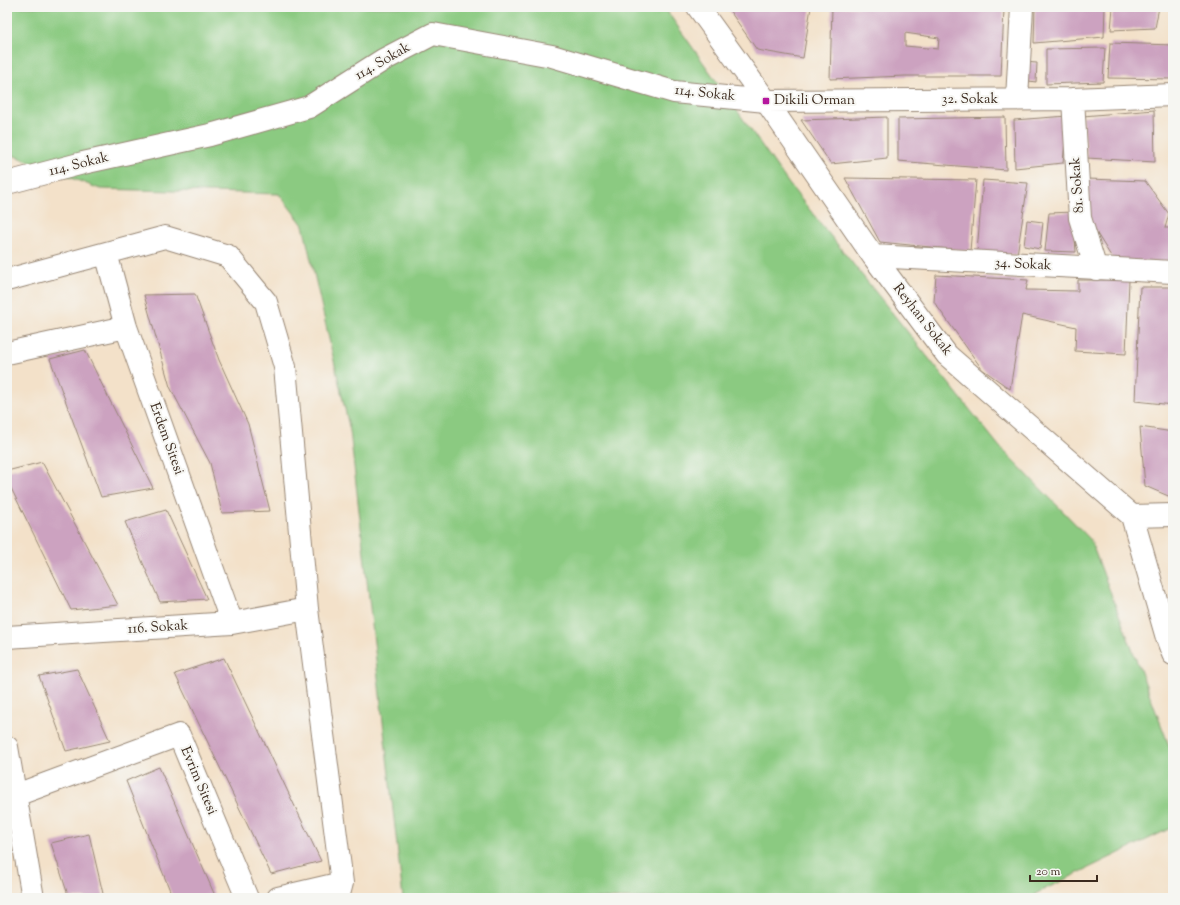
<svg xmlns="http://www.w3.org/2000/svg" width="1180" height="905" viewBox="0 0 1180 905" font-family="'Sorts Mill Goudy',serif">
  <rect width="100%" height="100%" fill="#f6f6f2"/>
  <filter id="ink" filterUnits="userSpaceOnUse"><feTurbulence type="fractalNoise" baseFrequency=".025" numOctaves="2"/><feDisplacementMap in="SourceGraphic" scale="8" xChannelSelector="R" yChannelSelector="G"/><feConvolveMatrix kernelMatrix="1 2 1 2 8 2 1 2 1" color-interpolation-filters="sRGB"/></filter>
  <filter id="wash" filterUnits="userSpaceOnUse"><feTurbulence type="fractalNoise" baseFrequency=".012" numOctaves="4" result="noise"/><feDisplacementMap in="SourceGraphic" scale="16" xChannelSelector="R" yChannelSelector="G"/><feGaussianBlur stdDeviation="0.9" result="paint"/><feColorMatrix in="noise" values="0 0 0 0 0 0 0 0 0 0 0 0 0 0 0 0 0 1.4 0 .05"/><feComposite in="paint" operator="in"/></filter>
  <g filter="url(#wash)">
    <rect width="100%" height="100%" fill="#f3e1c9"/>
    <!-- green -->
    <path fill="#8bca81" stroke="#637a50" d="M7,7H664L789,184L999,446L1090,539L1173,756V827L1035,894L1037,898H403L350,431L303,225L279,194L100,189L7,153Z"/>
    <g id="blocks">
      <!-- building -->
      <path fill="#cca2c0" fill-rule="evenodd" d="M727,7H811L803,58L757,50Z
        M832,7L1004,9L1001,76H905L830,79ZM905,33L939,38L938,49L905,46Z
        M1035,7H1105L1104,37L1034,43Z
        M1113,7H1159L1155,28L1111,30Z
        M1110,43L1173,45V79L1108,78Z
        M1105,48L1103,82L1046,84V49Z
        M1023,62L1037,63L1036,82L1022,80Z
        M1154,110L1155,162L1087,158L1083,116Z
        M1067,116L1063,163L1015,168L1014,120Z
        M887,117V158L831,164L801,120Z
        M1005,117L1006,170L898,161V119Z
        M845,178L976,180L970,251L880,242Z
        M1087,179L1145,181L1169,214L1165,228H1173V262L1114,261L1091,224Z
        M983,180L1028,183L1017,255L977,252Z
        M1073,212L1076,252L1045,251L1049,213Z
        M1027,220L1043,222L1040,249L1024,246Z
        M936,275L1028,280L1026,290L1078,291V280H1129L1126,354L1075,351L1076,327L1022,315L1010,389L982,369L934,302Z
        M1140,287H1173V405L1135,401Z
        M195,294L219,360L248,424L270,511L222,513L210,463L170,387L144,295Z
        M85,350L153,488L101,497L50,359Z
        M1140,427L1173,432V498L1145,486Z
        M42,462L118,605L71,610L7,480V471Z
        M166,510L207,599L160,602L125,522Z
        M224,658L321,861L271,874L175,674Z
        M77,669L110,741L66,751L39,676Z
        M159,767L216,898H173L126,781Z
        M89,834L104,898H69L51,843Z"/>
    </g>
  </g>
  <g filter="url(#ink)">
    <use href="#blocks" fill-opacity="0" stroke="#978674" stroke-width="1"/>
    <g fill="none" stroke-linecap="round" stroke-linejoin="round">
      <defs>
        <path id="minor" d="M698,7L766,101L873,256L947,355L1132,516L1167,638L1173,654
          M1017,99L1022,7
          M1073,99L1080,218L1096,269
          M7,183L83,163L210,135L309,107L383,60L433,34L552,56L674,92L766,101L1073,99L1173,95
          M106,253L126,327L232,623
          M873,256L1173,272
          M7,280L165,237L228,256L266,302L285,367L307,609L342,883L338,898
          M7,353L126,327
          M1132,516L1173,515
          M7,637L232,623L307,609
          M7,747L33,898
          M16,795L179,735L247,898
          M278,898L342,883"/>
      </defs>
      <!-- minor casing -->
      <use href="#minor" stroke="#978674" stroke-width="24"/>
      <!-- minor -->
      <use href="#minor" stroke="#fff" stroke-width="22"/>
    </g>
  </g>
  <!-- markers -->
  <rect fill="#b5179e" stroke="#f6f6f2" stroke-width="1.5" x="762" y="97" width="8" height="8" rx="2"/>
  <g text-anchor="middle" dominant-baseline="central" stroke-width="4" stroke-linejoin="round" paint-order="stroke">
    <!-- street labels -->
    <g font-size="14" fill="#3b2a1e" stroke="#f6f6f2">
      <text transform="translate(383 62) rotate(-30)">114. Sokak</text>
      <text transform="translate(705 94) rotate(6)">114. Sokak</text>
      <text x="970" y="100">32. Sokak</text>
      <text transform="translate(79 165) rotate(-14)">114. Sokak</text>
      <text transform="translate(1078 185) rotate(-94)">81. Sokak</text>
      <text transform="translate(1023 265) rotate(3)">34. Sokak</text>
      <text transform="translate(922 320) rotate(52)">Reyhan Sokak</text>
      <text transform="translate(166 439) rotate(70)">Erdem Sitesi</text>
      <text transform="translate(158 628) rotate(-4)">116. Sokak</text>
      <text transform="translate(198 781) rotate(67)">Evrim Sitesi</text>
    </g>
    <!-- poi labels -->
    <g font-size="14" fill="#3b2a1e" stroke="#f6f6f2" text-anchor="start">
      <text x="774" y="101">Dikili Orman</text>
    </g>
  </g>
  <!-- margin -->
  <rect width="1180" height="905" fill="none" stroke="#f6f6f2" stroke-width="24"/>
  <!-- scale -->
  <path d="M1030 875v6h67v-6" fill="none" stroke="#3b2a1e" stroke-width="2"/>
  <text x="1036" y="875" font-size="12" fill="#3b2a1e" stroke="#f6f6f2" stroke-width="3" paint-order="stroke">20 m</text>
</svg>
